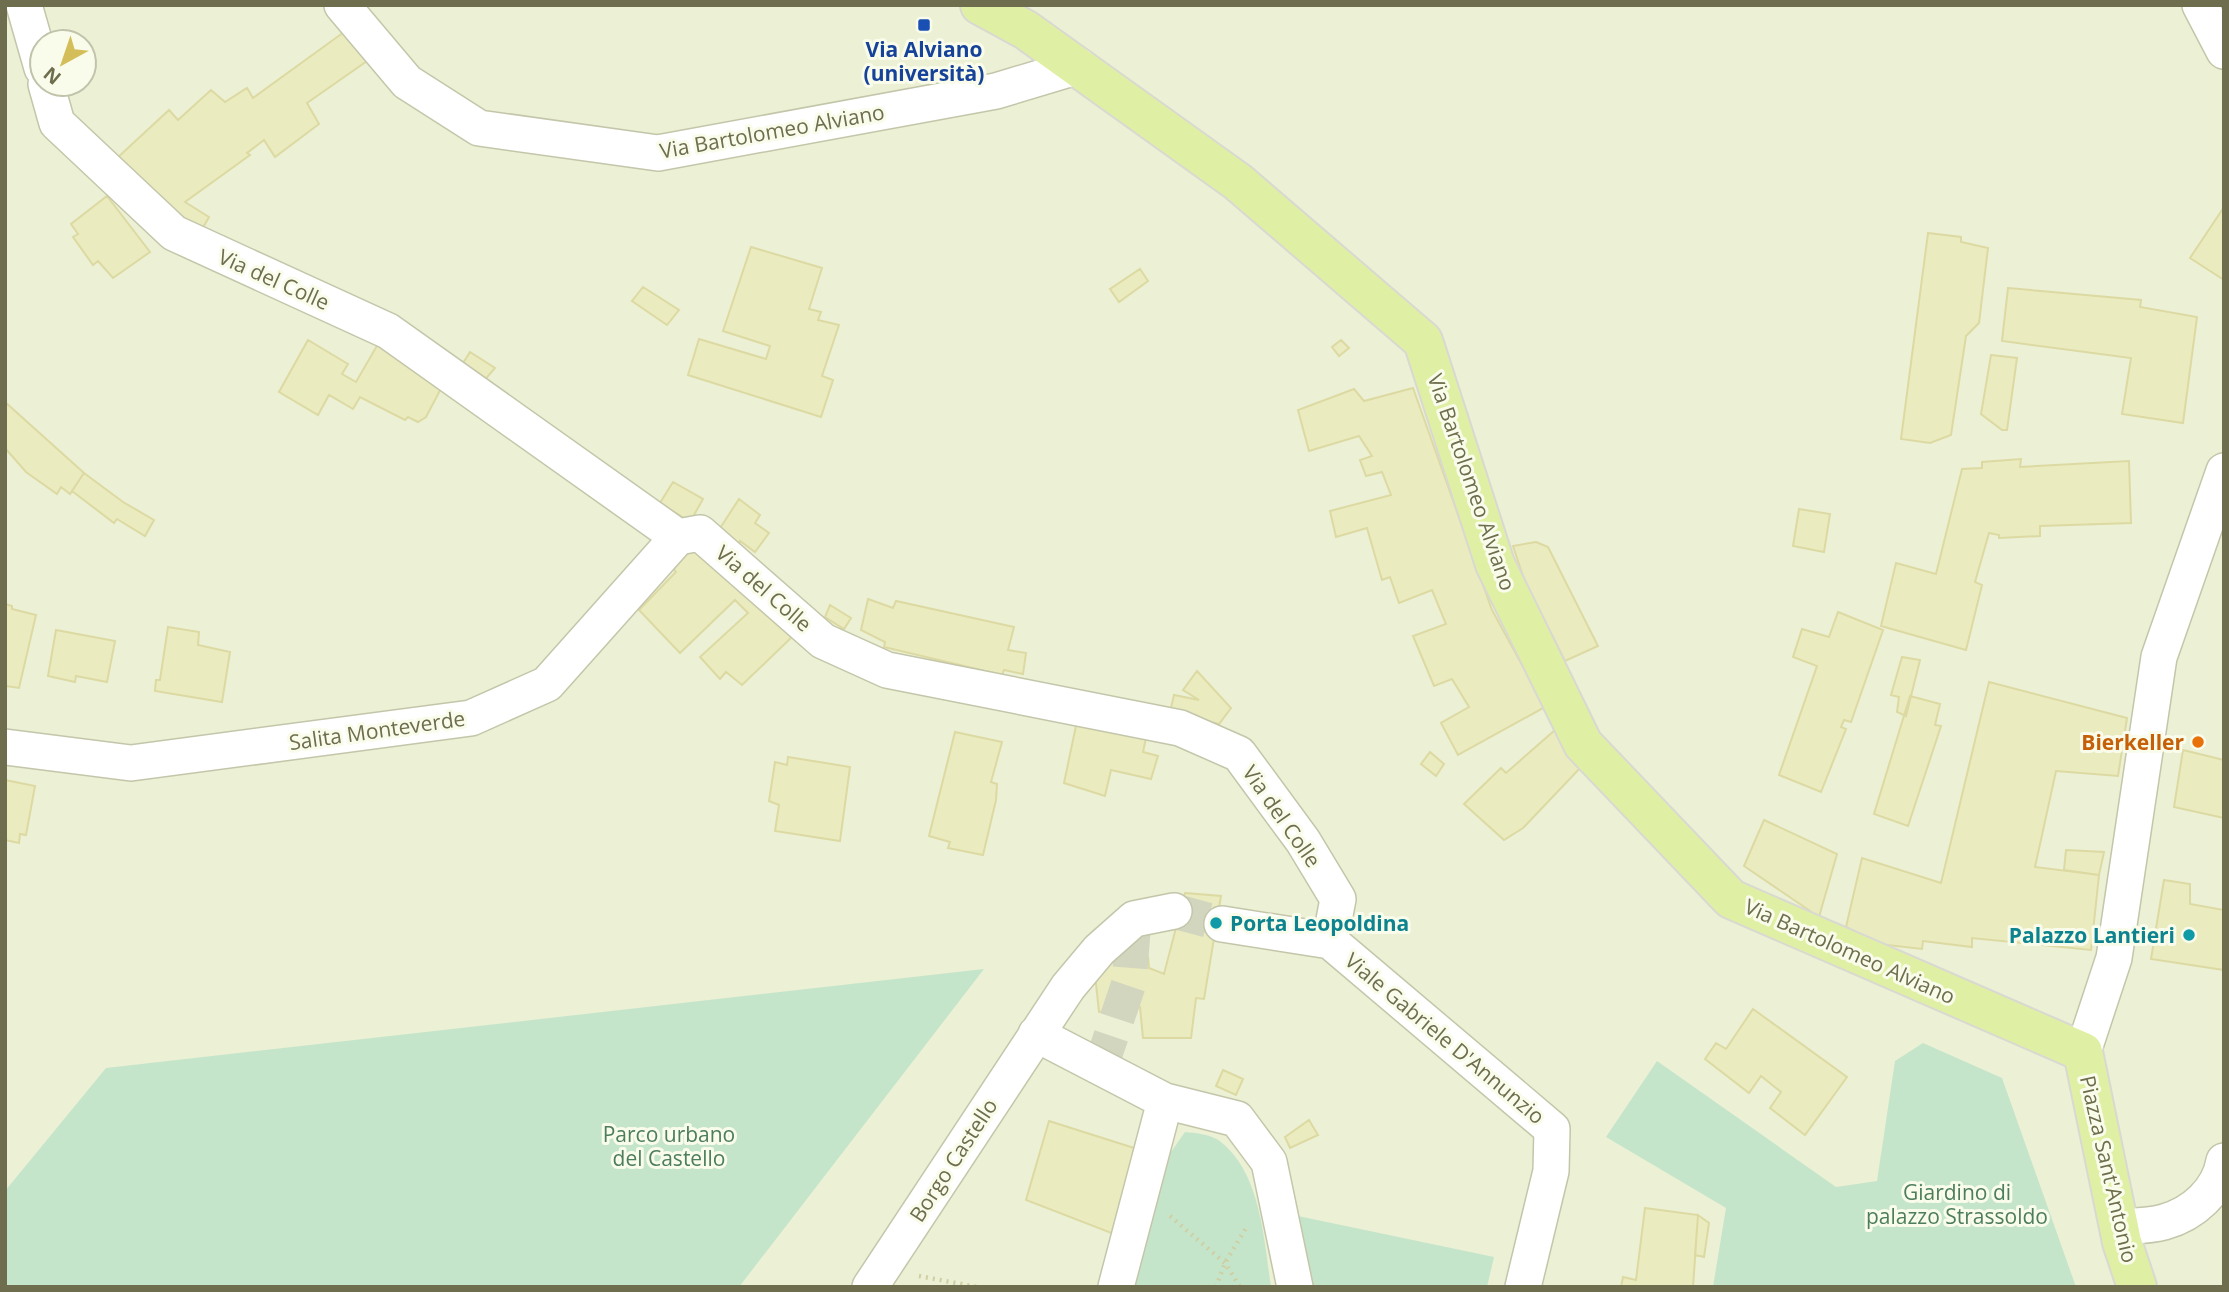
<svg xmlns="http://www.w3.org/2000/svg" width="2229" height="1292" viewBox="0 0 2229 1292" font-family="'Open Sans',sans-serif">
  <rect width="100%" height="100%" fill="#f5f9e5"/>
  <!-- residential -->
  <path fill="#ecf0d4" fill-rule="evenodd" d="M5,5H2224V1287H5ZM42,42H84V84H42Z"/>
  <!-- green -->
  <path fill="#c5e5cb" d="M984,969L739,1287H5V1191L106,1068Z
    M1923,1043L2002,1078L2076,1287H1713L1726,1208L1606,1137L1657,1061L1836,1187L1877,1181L1895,1061Z
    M1185,1132C1196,1133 1211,1134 1221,1142C1261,1174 1264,1240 1271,1287H1132L1171,1152Z
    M1298,1216L1494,1257L1487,1287H1310Z"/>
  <!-- building -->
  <path fill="#ebebc0" stroke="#dcdaa2" stroke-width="2" d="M344,32L367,61L307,103L319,124L275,157L264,140L247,153L250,155L185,202L209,217L200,233L115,160L169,110L178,120L211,90L225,102L247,88L253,98Z
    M107,196L150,252L113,278L98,261L93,265L73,237L78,234L71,224Z
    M2224,207V280L2190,258Z
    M1928,233L1961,237V242L1988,248L1979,323L1966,336L1951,435L1930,443L1901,439Z
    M751,247L822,268L809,309L821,312L818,320L839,325L822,376L833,380L821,417L688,375L699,339L766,359L770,346L723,331Z
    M1140,269L1148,281L1119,302L1110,289Z
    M643,287L679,310L667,325L632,301Z
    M2008,288L2141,300L2140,307L2197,317L2183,423L2122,414L2131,358L2002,341Z
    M308,340L348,364L342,374L356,382L378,344L445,381L426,417L418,422L408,417L405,420L360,397L353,409L329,395L318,415L279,392Z
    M1341,340L1349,348L1339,356L1332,347Z
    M470,352L495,368L483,382L460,368Z
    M1991,355L2017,358L2007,430H2002L1981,414Z
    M1413,388L1492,610L1545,707L1458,755L1441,723L1469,707L1452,679L1434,686L1413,636L1446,624L1432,590L1399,603L1390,577L1382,580L1367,528L1336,537L1330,511L1391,495L1382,472L1366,476L1360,460L1372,456L1359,436L1309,451L1298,410L1354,389L1364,401Z
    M5,402L84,473L70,494L61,487L57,494L26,472L5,448Z
    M2021,459L2020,467L2129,461L2131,523L2040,526V536L1999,538V535L1989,533L1975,582L1982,585L1966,650L1881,626L1896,563L1936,574L1962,469L1982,468V462Z
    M84,473L123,502L154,520L145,536L117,519L114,523L72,491Z
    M673,482L703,499L690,522L660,503Z
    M739,499L760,515L755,523L769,533L755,552L740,541L732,552L713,539Z
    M1799,509L1830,514L1824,552L1793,546Z
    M699,539L794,635L742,685L726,672L720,679L700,657L748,613L735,600L680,653L639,610L676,572L670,565Z
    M1536,542L1548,547L1598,646L1565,661L1525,582L1513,546Z
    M868,599L893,608L896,601L1014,627L1008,650L1026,653L1023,674L1004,670L1002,675L884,647L885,642L861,630Z
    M5,604L12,606V609L36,615L19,688L5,686Z
    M830,605L851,618L844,629L825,617Z
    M1838,612L1883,630L1851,722L1844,720L1841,727L1846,729L1821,792L1779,775L1817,666L1793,657L1802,629L1829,637Z
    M168,627L199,632L198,645L230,652L222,702L155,691L156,680H160Z
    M56,630L115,641L107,682L76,676L75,682L48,676Z
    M1902,657L1920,660L1906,716L1897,712L1899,697L1891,695Z
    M1197,671L1231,708L1219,724L1170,712L1174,695L1199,700L1183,690Z
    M1989,682L2127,718L2118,776L2056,771L2035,867L2099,875L2091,950L1972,938V947L1923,941L1922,949L1879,944L1846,927L1862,858L1941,883Z
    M1910,696L1940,704L1935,725L1941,726L1908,826L1874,814Z
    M1077,721L1146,738L1143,752L1158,756L1151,779L1111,770L1105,796L1064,783Z
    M1555,730L1583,765L1523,828L1504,840L1464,804L1501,768L1506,773Z
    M955,732L1002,742L991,782L997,784L996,800L983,855L948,848L950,842L929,836Z
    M2183,750L2224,760V818L2174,807Z
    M1430,752L1444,764L1436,776L1421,764Z
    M788,757L850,767L840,841L775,831L779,805L769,801L775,762L787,765Z
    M5,780L35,786L26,835L20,834L19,843L5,840Z
    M1764,820L1837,854L1819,917L1744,866Z
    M2066,850L2104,852L2099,875L2064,870Z
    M2164,880L2190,884V904L2224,910V970L2151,959Z
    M1185,893L1221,896L1204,999L1196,998L1191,1038H1143L1140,1007L1099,1012L1094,965L1148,957L1149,968L1164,974Z
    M1753,1009L1847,1077L1805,1135L1770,1108L1781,1092L1761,1076L1749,1093L1705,1059L1716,1043L1726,1049Z
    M1223,1070L1243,1079L1236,1095L1216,1086Z
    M1309,1120L1318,1135L1290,1148L1285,1137Z
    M1049,1121L1134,1148L1119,1236L1026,1200Z
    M1645,1208L1698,1215L1693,1287H1621L1623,1277L1636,1280Z
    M1698,1215L1709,1223L1704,1257L1695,1255Z"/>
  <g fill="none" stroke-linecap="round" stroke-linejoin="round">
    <!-- minor-tunnel -->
    <path stroke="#d3d6bf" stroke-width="35" stroke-dasharray="35 18" stroke-linecap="butt" d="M1174,911L1222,924
      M1100,1069L1129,983L1134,919"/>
    <defs>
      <path id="minor" d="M24,5L42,68
        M342,5L407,82L479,128L658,153L996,91L1079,66
        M2200,5L2224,51
        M46,84L57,123L174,233L388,331L678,537L700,533L823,641L887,670L1180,728L1239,754L1303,841L1338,899L1330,941
        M5,747L131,763L471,718L547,684L678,537
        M1222,924L1330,941L1552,1129L1551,1171L1523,1287
        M1036,1034L1165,1101L1237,1119L1269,1162L1295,1287
        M2083,1052L2114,958L2159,657L2224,471
        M2119,1227C2133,1226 2150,1226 2164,1222C2193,1214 2219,1191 2224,1161
        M870,1287L1068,987L1099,950L1134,919L1174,911
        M1116,1287L1165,1101"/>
      <path id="major" d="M980,5L1026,30L1238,182L1423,341L1495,564L1583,744L1731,899L2083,1052L2122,1242L2137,1287"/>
    </defs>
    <!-- minor casing -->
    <use href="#minor" stroke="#c4c6aa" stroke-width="38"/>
    <!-- major casing -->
    <use href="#major" stroke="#d9d9d1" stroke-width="42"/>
    <!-- path -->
    <path stroke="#cfcfa3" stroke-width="4.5" stroke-dasharray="2 5" stroke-linecap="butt" d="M1170,1216L1225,1263L1240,1287
      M919,1276L977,1287
      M1216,1287L1225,1263L1246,1228"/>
    <!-- minor -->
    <use href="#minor" stroke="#fff" stroke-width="35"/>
    <!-- major -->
    <use href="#major" stroke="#dff0a5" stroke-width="38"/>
  </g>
  <!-- markers -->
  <rect fill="#1a4fb4" stroke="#f9fcea" stroke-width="2.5" x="917" y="18" width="14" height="14" rx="3.5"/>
  <circle fill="#e8710a" stroke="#f9fcea" stroke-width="2.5" cx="2198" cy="742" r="7"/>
  <g fill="#0f9aa8" stroke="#f9fcea" stroke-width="2.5">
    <circle cx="1216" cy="923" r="7"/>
    <circle cx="2189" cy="935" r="7"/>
  </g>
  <g text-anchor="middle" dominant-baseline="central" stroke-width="6" stroke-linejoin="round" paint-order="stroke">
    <!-- transit labels -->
    <g font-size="21" font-weight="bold" fill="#164399" stroke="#f9fcea">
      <text x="924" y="49">Via Alviano<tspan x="924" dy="24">(università)</tspan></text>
    </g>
    <!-- street labels -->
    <g font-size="21" fill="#6e6d4d" stroke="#f9fcea">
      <text transform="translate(772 131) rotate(-10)">Via Bartolomeo Alviano</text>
      <text transform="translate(274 279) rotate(24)">Via del Colle</text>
      <text transform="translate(1472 482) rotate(71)">Via Bartolomeo Alviano</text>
      <text transform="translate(764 588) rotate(41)">Via del Colle</text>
      <text transform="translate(377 730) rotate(-8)">Salita Monteverde</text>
      <text transform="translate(1282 816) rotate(55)">Via del Colle</text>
      <text transform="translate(1850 951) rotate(24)">Via Bartolomeo Alviano</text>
      <text transform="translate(1445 1038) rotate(40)">Viale Gabriele D'Annunzio</text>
      <text transform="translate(953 1160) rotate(-57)">Borgo Castello</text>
      <text transform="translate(2109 1169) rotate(77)">Piazza Sant'Antonio</text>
    </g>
    <!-- food labels -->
    <g font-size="21" font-weight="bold" fill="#c56008" stroke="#f9fcea" text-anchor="end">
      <text x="2184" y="742">Bierkeller</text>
    </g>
    <!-- culture labels -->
    <g font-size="21" font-weight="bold" fill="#0d838f" stroke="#f9fcea" text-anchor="start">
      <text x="1230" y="923">Porta Leopoldina</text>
      <text x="2175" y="935" text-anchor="end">Palazzo Lantieri</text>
    </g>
    <!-- park labels -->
    <g font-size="21" fill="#4d7e5c" stroke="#f9fcea">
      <text x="669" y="1134">Parco urbano<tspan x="669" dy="24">del Castello</tspan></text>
      <text x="1957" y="1192">Giardino di<tspan x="1957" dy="24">palazzo Strassoldo</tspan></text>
    </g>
  </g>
  <!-- border -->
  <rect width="2229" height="1292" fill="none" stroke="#6e6d4d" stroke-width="14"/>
  <!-- north arrow -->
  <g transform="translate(63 63) rotate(220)"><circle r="33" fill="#f9fcea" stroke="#c1c3ab" stroke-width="2"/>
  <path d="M0-5L12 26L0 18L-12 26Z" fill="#d4be59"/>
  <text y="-10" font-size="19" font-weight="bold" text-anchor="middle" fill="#6e6d4d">N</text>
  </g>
</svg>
